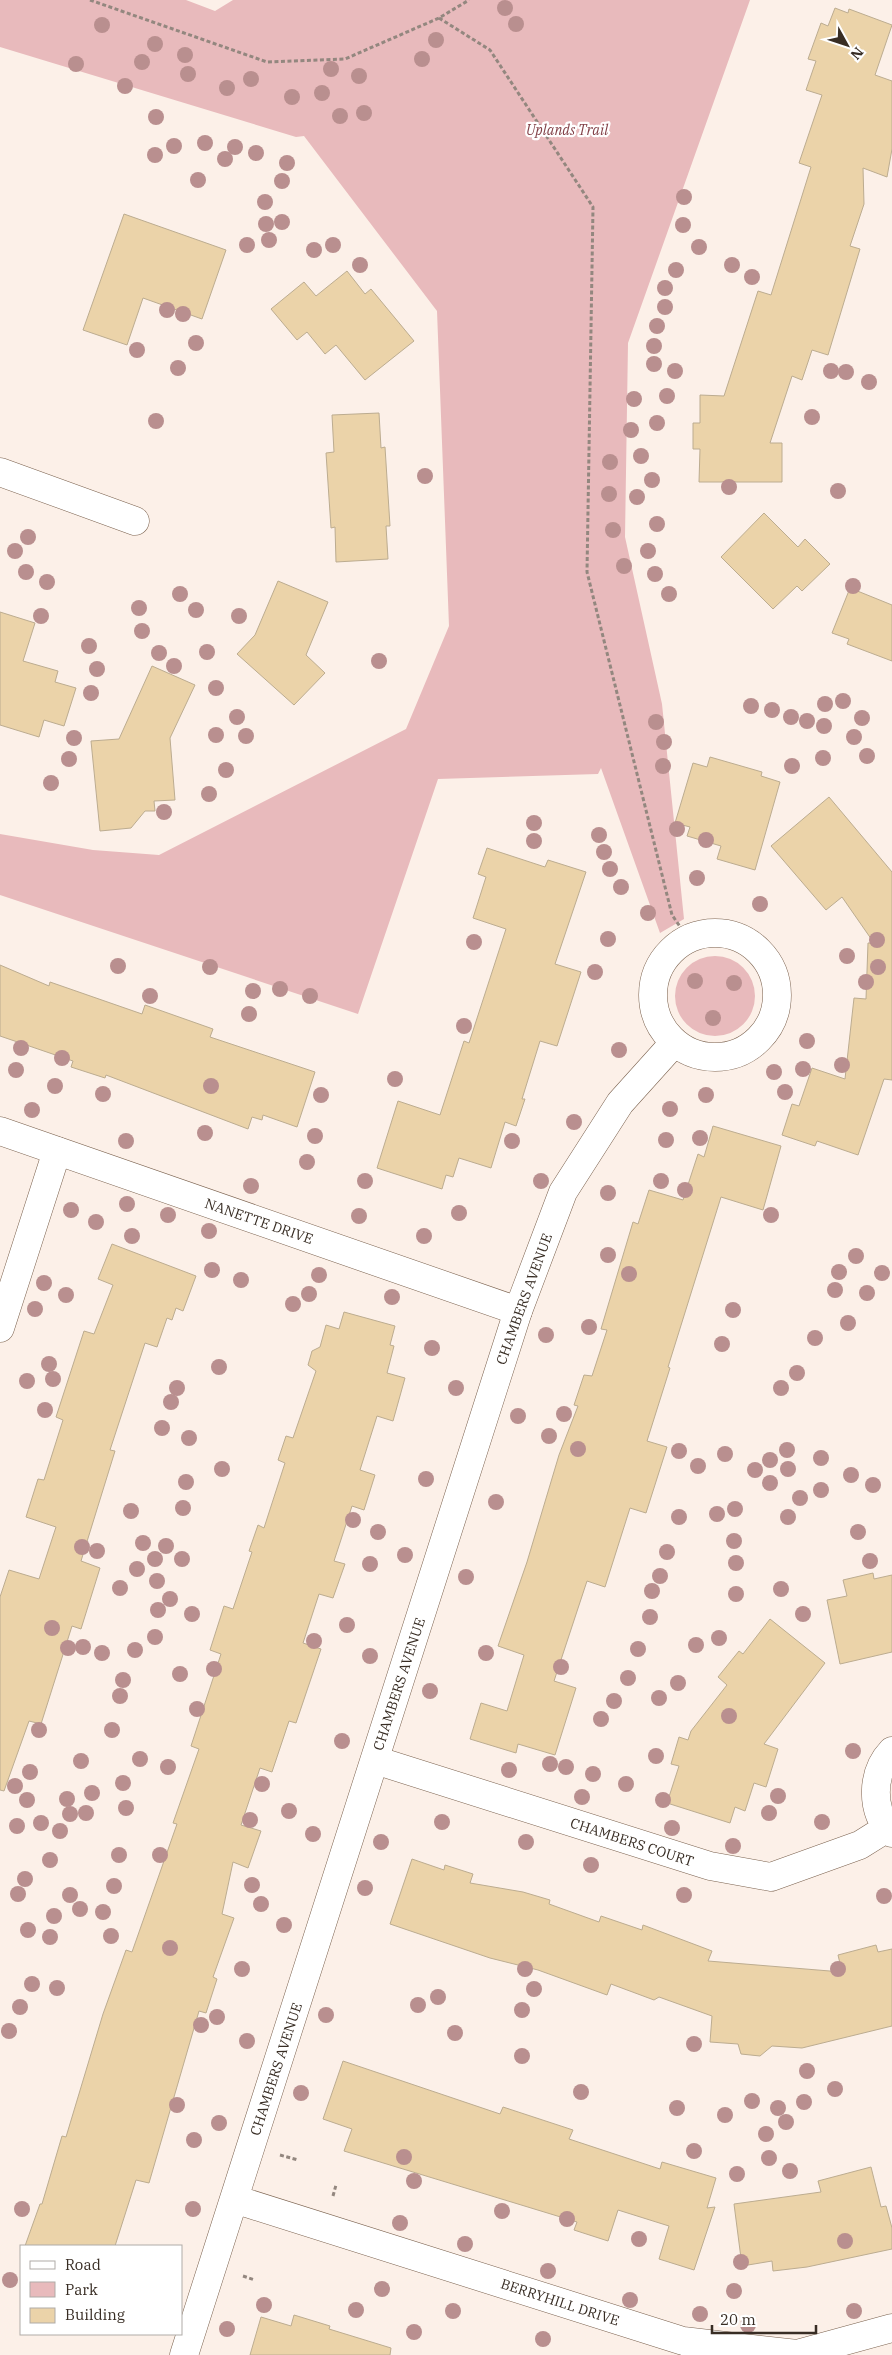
<svg xmlns="http://www.w3.org/2000/svg" width="892" height="2355" viewBox="0 0 892 2355" font-family="'IBM Plex Serif',serif">
  <rect width="100%" height="100%" fill="#fcf0e8"/>
  <!-- green -->
  <path fill="#e8babc" d="M0,0H186L215,11L233,0H750L628,343L625,537L662,704L684,919L660,933L601,768L598,774L438,779L358,1014L0,895V834L93,850L159,855L406,729L449,626L437,311L304,136L296,137L0,47Z
    M675 996a40 40 0 1 1 80 0a40 40 0 1 1-80 0Z"/>
  <!-- building -->
  <path fill="#ebd3a9" stroke="#bcac90" d="M835,8L848,13L849,9L892,25L875,75L892,81V149L887,177L863,168L864,204L850,246L860,249L828,355L812,350L802,380L792,376L770,443H782V482H699L700,449H693V423H700V395L724,396L758,291L771,295L811,167L799,163L822,95L806,90L816,61L808,59L821,23L828,26Z
    M124,214L226,250L202,319L143,298L127,345L83,330Z
    M347,271L365,294L371,289L414,341L365,380L336,345L325,354L307,332L297,340L271,309L304,282L316,296Z
    M379,413L381,448L385,447L390,526H386L388,559L336,562L335,527L331,528L326,453L334,452L332,415Z
    M764,513L798,547L805,539L830,564L802,591L797,586L773,609L721,557Z
    M278,581L328,602L306,655L325,673L294,705L237,654L255,635Z
    M850,588L892,605V661L847,644L849,639L832,633Z
    M0,612L35,623L23,661L58,671L55,682L76,688L64,726L44,720L39,737L0,725Z
    M152,666L195,685L170,738L175,800L154,801L155,811H145L131,828L100,831L91,741L119,739Z
    M710,757L762,772L761,776L780,782L755,870L717,859L721,846L687,836L690,827L675,823L693,763L707,767Z
    M829,797L892,872V1080L884,1079L858,1155L817,1141L815,1146L782,1135L792,1104L799,1106L812,1068L845,1079L854,998L866,999L868,943H874L842,897L826,910L771,846Z
    M487,848L545,867L548,860L586,872L555,964L581,972L557,1046L540,1041L522,1099H525L516,1126L505,1122L491,1168L459,1158L453,1177L446,1175L442,1189L377,1168L398,1101L440,1115L464,1041L469,1043L506,929L473,918L486,877L478,874Z
    M0,965L49,986L50,982L142,1014L145,1005L213,1029L210,1037L315,1072L297,1127L263,1115L262,1120L252,1117L248,1129L106,1075L105,1078L71,1067L73,1061L0,1036Z
    M713,1126L781,1146L763,1210L721,1197L668,1367L670,1368L647,1441L667,1447L646,1513L630,1508L605,1587L587,1581L554,1681L576,1688L555,1755L518,1744L516,1753L470,1739L481,1703L507,1711L524,1655L498,1646L527,1562L559,1455L578,1406L574,1405L584,1375L592,1376L607,1330L601,1329L633,1222L638,1224L649,1190L683,1200L698,1154L704,1157Z
    M112,1244L196,1276L183,1311L176,1308L172,1320L167,1318L157,1347L145,1343L110,1450L115,1451L81,1561L100,1568L81,1629L72,1626L41,1724L29,1721L4,1791L0,1790V1597L9,1570L39,1579L56,1527L26,1517L38,1479L44,1480L63,1420L56,1417L84,1331L94,1334L113,1285L98,1279Z
    M344,1312L395,1326L390,1345L394,1346L387,1373L405,1378L393,1421L377,1416L360,1470L375,1475L364,1510L352,1506L334,1561L345,1564L333,1598L319,1594L303,1643L321,1649L296,1723L289,1721L272,1772L260,1768L241,1825L261,1831L248,1868L233,1862L222,1914L234,1918L213,1977L217,1979L206,2013L199,2011L149,2183L136,2180L115,2246H25L40,2204H42L62,2136L66,2137L103,2014L126,1950L132,1952L177,1824L173,1823L199,1749L191,1746L221,1654L210,1650L224,1606L233,1609L252,1552L249,1551L258,1525L264,1528L285,1463L278,1460L286,1436L293,1438L316,1371L308,1365L312,1351L320,1347L326,1325L339,1329Z
    M873,1573L874,1579L892,1575V1652L840,1664L827,1600L847,1596L843,1580Z
    M770,1619L825,1663L764,1744L778,1749L766,1787L754,1783L745,1811L735,1807L730,1823L667,1803L679,1766L671,1764L679,1737L688,1740L691,1731L727,1685L718,1677L739,1651L743,1654Z
    M412,1859L444,1870L445,1865L473,1874L470,1883L523,1892L550,1900L549,1904L599,1922L601,1916L642,1930L643,1925L712,1951L708,1961L842,1972L838,1955L876,1945L878,1952L892,1949V2026L802,2048L772,2046L760,2056L741,2054L738,2044L710,2042L712,2016L659,1997L654,2000L611,1984L607,1995L538,1970L490,1958L390,1924Z
    M343,2061L500,2114L503,2107L573,2130L569,2139L660,2169L662,2162L716,2178L707,2208L715,2207L694,2270L659,2259L669,2226L618,2210L608,2241L574,2230L577,2222L344,2151L352,2129L323,2119Z
    M871,2167L881,2207L886,2206L892,2228V2249L807,2267L773,2271L772,2261L742,2266L734,2204L821,2192L818,2181Z
    M294,2315L330,2326L329,2329L391,2348L390,2355H250L261,2317L291,2326Z"/>
  <g fill="none" stroke-linecap="round" stroke-linejoin="round">
    <defs>
      <path id="minor" d="M0,472L135,521
        M653 995a62 62 0 1 1 124 0a62 62 0 1 1-124 0Z
        M518,1311L563,1192L620,1103L674,1043
        M0,1328L57,1151
        M892,1751C871,1773 870,1811 892,1833
        M375,1760L710,1866L771,1877L860,1845L887,1828"/>
      <path id="tertiary" d="M0,1131L518,1311L184,2355
        M234,2199L683,2341L797,2354L892,2328"/>
    </defs>
    <!-- minor casing -->
    <use href="#minor" stroke="#7b624f" stroke-width="29"/>
    <!-- tertiary casing -->
    <use href="#tertiary" stroke="#7b624f" stroke-width="29"/>
    <!-- path -->
    <path stroke="#93877f" stroke-width="3" stroke-dasharray="4 2.5" stroke-linecap="butt" d="M90,0L267,62L345,59L439,18L469,0
      M439,18L490,50L593,207L587,572L672,915L688,938
      M280,2155L298,2160
      M333,2196L336,2185
      M243,2276L255,2280"/>
    <!-- minor -->
    <use href="#minor" stroke="#fff" stroke-width="28"/>
    <!-- tertiary -->
    <use href="#tertiary" stroke="#fff" stroke-width="28"/>
  </g>
  <!-- trees -->
  <g fill="#b98f8f">
    <circle cx="505" cy="8" r="8"/>
    <circle cx="516" cy="24" r="8"/>
    <circle cx="102" cy="25" r="8"/>
    <circle cx="436" cy="40" r="8"/>
    <circle cx="155" cy="44" r="8"/>
    <circle cx="185" cy="55" r="8"/>
    <circle cx="422" cy="59" r="8"/>
    <circle cx="142" cy="62" r="8"/>
    <circle cx="76" cy="64" r="8"/>
    <circle cx="331" cy="69" r="8"/>
    <circle cx="188" cy="74" r="8"/>
    <circle cx="359" cy="76" r="8"/>
    <circle cx="251" cy="79" r="8"/>
    <circle cx="125" cy="86" r="8"/>
    <circle cx="227" cy="88" r="8"/>
    <circle cx="322" cy="93" r="8"/>
    <circle cx="292" cy="97" r="8"/>
    <circle cx="364" cy="113" r="8"/>
    <circle cx="340" cy="116" r="8"/>
    <circle cx="156" cy="117" r="8"/>
    <circle cx="205" cy="143" r="8"/>
    <circle cx="174" cy="146" r="8"/>
    <circle cx="235" cy="147" r="8"/>
    <circle cx="256" cy="153" r="8"/>
    <circle cx="155" cy="155" r="8"/>
    <circle cx="225" cy="159" r="8"/>
    <circle cx="287" cy="163" r="8"/>
    <circle cx="198" cy="180" r="8"/>
    <circle cx="282" cy="181" r="8"/>
    <circle cx="684" cy="197" r="8"/>
    <circle cx="265" cy="202" r="8"/>
    <circle cx="282" cy="222" r="8"/>
    <circle cx="266" cy="224" r="8"/>
    <circle cx="683" cy="225" r="8"/>
    <circle cx="269" cy="240" r="8"/>
    <circle cx="247" cy="245" r="8"/>
    <circle cx="333" cy="245" r="8"/>
    <circle cx="699" cy="247" r="8"/>
    <circle cx="314" cy="250" r="8"/>
    <circle cx="360" cy="265" r="8"/>
    <circle cx="732" cy="265" r="8"/>
    <circle cx="676" cy="270" r="8"/>
    <circle cx="752" cy="277" r="8"/>
    <circle cx="665" cy="288" r="8"/>
    <circle cx="665" cy="307" r="8"/>
    <circle cx="167" cy="310" r="8"/>
    <circle cx="183" cy="314" r="8"/>
    <circle cx="657" cy="326" r="8"/>
    <circle cx="196" cy="343" r="8"/>
    <circle cx="654" cy="346" r="8"/>
    <circle cx="137" cy="350" r="8"/>
    <circle cx="654" cy="364" r="8"/>
    <circle cx="178" cy="368" r="8"/>
    <circle cx="675" cy="371" r="8"/>
    <circle cx="831" cy="371" r="8"/>
    <circle cx="846" cy="372" r="8"/>
    <circle cx="869" cy="382" r="8"/>
    <circle cx="667" cy="396" r="8"/>
    <circle cx="634" cy="399" r="8"/>
    <circle cx="812" cy="417" r="8"/>
    <circle cx="156" cy="421" r="8"/>
    <circle cx="657" cy="423" r="8"/>
    <circle cx="631" cy="430" r="8"/>
    <circle cx="641" cy="456" r="8"/>
    <circle cx="610" cy="462" r="8"/>
    <circle cx="425" cy="476" r="8"/>
    <circle cx="652" cy="480" r="8"/>
    <circle cx="729" cy="487" r="8"/>
    <circle cx="838" cy="491" r="8"/>
    <circle cx="609" cy="494" r="8"/>
    <circle cx="637" cy="497" r="8"/>
    <circle cx="657" cy="524" r="8"/>
    <circle cx="613" cy="530" r="8"/>
    <circle cx="28" cy="537" r="8"/>
    <circle cx="15" cy="551" r="8"/>
    <circle cx="648" cy="551" r="8"/>
    <circle cx="624" cy="566" r="8"/>
    <circle cx="26" cy="572" r="8"/>
    <circle cx="655" cy="574" r="8"/>
    <circle cx="47" cy="582" r="8"/>
    <circle cx="853" cy="586" r="8"/>
    <circle cx="180" cy="594" r="8"/>
    <circle cx="669" cy="594" r="8"/>
    <circle cx="139" cy="608" r="8"/>
    <circle cx="196" cy="610" r="8"/>
    <circle cx="41" cy="616" r="8"/>
    <circle cx="239" cy="616" r="8"/>
    <circle cx="142" cy="631" r="8"/>
    <circle cx="89" cy="646" r="8"/>
    <circle cx="207" cy="652" r="8"/>
    <circle cx="159" cy="653" r="8"/>
    <circle cx="379" cy="661" r="8"/>
    <circle cx="174" cy="666" r="8"/>
    <circle cx="97" cy="669" r="8"/>
    <circle cx="216" cy="688" r="8"/>
    <circle cx="91" cy="693" r="8"/>
    <circle cx="843" cy="701" r="8"/>
    <circle cx="825" cy="704" r="8"/>
    <circle cx="751" cy="706" r="8"/>
    <circle cx="772" cy="710" r="8"/>
    <circle cx="237" cy="717" r="8"/>
    <circle cx="791" cy="717" r="8"/>
    <circle cx="862" cy="718" r="8"/>
    <circle cx="807" cy="721" r="8"/>
    <circle cx="656" cy="722" r="8"/>
    <circle cx="824" cy="726" r="8"/>
    <circle cx="216" cy="735" r="8"/>
    <circle cx="246" cy="736" r="8"/>
    <circle cx="854" cy="737" r="8"/>
    <circle cx="74" cy="738" r="8"/>
    <circle cx="664" cy="742" r="8"/>
    <circle cx="867" cy="756" r="8"/>
    <circle cx="823" cy="758" r="8"/>
    <circle cx="69" cy="759" r="8"/>
    <circle cx="663" cy="766" r="8"/>
    <circle cx="792" cy="766" r="8"/>
    <circle cx="226" cy="770" r="8"/>
    <circle cx="51" cy="783" r="8"/>
    <circle cx="209" cy="794" r="8"/>
    <circle cx="164" cy="812" r="8"/>
    <circle cx="534" cy="823" r="8"/>
    <circle cx="677" cy="829" r="8"/>
    <circle cx="599" cy="835" r="8"/>
    <circle cx="706" cy="840" r="8"/>
    <circle cx="534" cy="841" r="8"/>
    <circle cx="604" cy="852" r="8"/>
    <circle cx="610" cy="869" r="8"/>
    <circle cx="697" cy="878" r="8"/>
    <circle cx="621" cy="887" r="8"/>
    <circle cx="760" cy="904" r="8"/>
    <circle cx="648" cy="913" r="8"/>
    <circle cx="608" cy="939" r="8"/>
    <circle cx="877" cy="940" r="8"/>
    <circle cx="474" cy="942" r="8"/>
    <circle cx="847" cy="956" r="8"/>
    <circle cx="118" cy="966" r="8"/>
    <circle cx="210" cy="967" r="8"/>
    <circle cx="878" cy="967" r="8"/>
    <circle cx="595" cy="972" r="8"/>
    <circle cx="695" cy="981" r="8"/>
    <circle cx="866" cy="982" r="8"/>
    <circle cx="734" cy="983" r="8"/>
    <circle cx="280" cy="989" r="8"/>
    <circle cx="253" cy="991" r="8"/>
    <circle cx="150" cy="996" r="8"/>
    <circle cx="310" cy="996" r="8"/>
    <circle cx="249" cy="1014" r="8"/>
    <circle cx="713" cy="1018" r="8"/>
    <circle cx="464" cy="1026" r="8"/>
    <circle cx="807" cy="1041" r="8"/>
    <circle cx="21" cy="1048" r="8"/>
    <circle cx="619" cy="1050" r="8"/>
    <circle cx="62" cy="1058" r="8"/>
    <circle cx="842" cy="1065" r="8"/>
    <circle cx="803" cy="1069" r="8"/>
    <circle cx="16" cy="1070" r="8"/>
    <circle cx="774" cy="1072" r="8"/>
    <circle cx="395" cy="1079" r="8"/>
    <circle cx="55" cy="1086" r="8"/>
    <circle cx="211" cy="1086" r="8"/>
    <circle cx="785" cy="1092" r="8"/>
    <circle cx="103" cy="1094" r="8"/>
    <circle cx="321" cy="1095" r="8"/>
    <circle cx="706" cy="1095" r="8"/>
    <circle cx="670" cy="1109" r="8"/>
    <circle cx="32" cy="1110" r="8"/>
    <circle cx="574" cy="1122" r="8"/>
    <circle cx="205" cy="1133" r="8"/>
    <circle cx="315" cy="1136" r="8"/>
    <circle cx="700" cy="1138" r="8"/>
    <circle cx="666" cy="1140" r="8"/>
    <circle cx="126" cy="1141" r="8"/>
    <circle cx="512" cy="1141" r="8"/>
    <circle cx="307" cy="1162" r="8"/>
    <circle cx="365" cy="1181" r="8"/>
    <circle cx="541" cy="1181" r="8"/>
    <circle cx="661" cy="1181" r="8"/>
    <circle cx="251" cy="1186" r="8"/>
    <circle cx="685" cy="1190" r="8"/>
    <circle cx="608" cy="1193" r="8"/>
    <circle cx="127" cy="1204" r="8"/>
    <circle cx="71" cy="1210" r="8"/>
    <circle cx="459" cy="1213" r="8"/>
    <circle cx="168" cy="1215" r="8"/>
    <circle cx="771" cy="1215" r="8"/>
    <circle cx="359" cy="1216" r="8"/>
    <circle cx="96" cy="1222" r="8"/>
    <circle cx="209" cy="1231" r="8"/>
    <circle cx="132" cy="1236" r="8"/>
    <circle cx="424" cy="1236" r="8"/>
    <circle cx="608" cy="1255" r="8"/>
    <circle cx="856" cy="1256" r="8"/>
    <circle cx="212" cy="1270" r="8"/>
    <circle cx="839" cy="1272" r="8"/>
    <circle cx="882" cy="1273" r="8"/>
    <circle cx="629" cy="1274" r="8"/>
    <circle cx="319" cy="1275" r="8"/>
    <circle cx="241" cy="1280" r="8"/>
    <circle cx="44" cy="1283" r="8"/>
    <circle cx="835" cy="1290" r="8"/>
    <circle cx="867" cy="1293" r="8"/>
    <circle cx="309" cy="1294" r="8"/>
    <circle cx="66" cy="1295" r="8"/>
    <circle cx="392" cy="1297" r="8"/>
    <circle cx="293" cy="1304" r="8"/>
    <circle cx="35" cy="1309" r="8"/>
    <circle cx="733" cy="1310" r="8"/>
    <circle cx="848" cy="1323" r="8"/>
    <circle cx="589" cy="1327" r="8"/>
    <circle cx="546" cy="1335" r="8"/>
    <circle cx="815" cy="1338" r="8"/>
    <circle cx="722" cy="1344" r="8"/>
    <circle cx="432" cy="1348" r="8"/>
    <circle cx="49" cy="1364" r="8"/>
    <circle cx="219" cy="1367" r="8"/>
    <circle cx="797" cy="1373" r="8"/>
    <circle cx="53" cy="1379" r="8"/>
    <circle cx="27" cy="1381" r="8"/>
    <circle cx="177" cy="1388" r="8"/>
    <circle cx="456" cy="1388" r="8"/>
    <circle cx="781" cy="1388" r="8"/>
    <circle cx="171" cy="1402" r="8"/>
    <circle cx="45" cy="1410" r="8"/>
    <circle cx="564" cy="1414" r="8"/>
    <circle cx="518" cy="1416" r="8"/>
    <circle cx="162" cy="1428" r="8"/>
    <circle cx="549" cy="1436" r="8"/>
    <circle cx="189" cy="1438" r="8"/>
    <circle cx="578" cy="1449" r="8"/>
    <circle cx="787" cy="1450" r="8"/>
    <circle cx="679" cy="1451" r="8"/>
    <circle cx="725" cy="1454" r="8"/>
    <circle cx="821" cy="1458" r="8"/>
    <circle cx="770" cy="1460" r="8"/>
    <circle cx="698" cy="1466" r="8"/>
    <circle cx="222" cy="1469" r="8"/>
    <circle cx="788" cy="1469" r="8"/>
    <circle cx="755" cy="1470" r="8"/>
    <circle cx="851" cy="1475" r="8"/>
    <circle cx="426" cy="1479" r="8"/>
    <circle cx="186" cy="1482" r="8"/>
    <circle cx="770" cy="1483" r="8"/>
    <circle cx="873" cy="1485" r="8"/>
    <circle cx="821" cy="1490" r="8"/>
    <circle cx="800" cy="1498" r="8"/>
    <circle cx="496" cy="1502" r="8"/>
    <circle cx="183" cy="1508" r="8"/>
    <circle cx="735" cy="1509" r="8"/>
    <circle cx="131" cy="1511" r="8"/>
    <circle cx="717" cy="1514" r="8"/>
    <circle cx="679" cy="1517" r="8"/>
    <circle cx="788" cy="1517" r="8"/>
    <circle cx="353" cy="1520" r="8"/>
    <circle cx="378" cy="1532" r="8"/>
    <circle cx="858" cy="1532" r="8"/>
    <circle cx="734" cy="1541" r="8"/>
    <circle cx="143" cy="1543" r="8"/>
    <circle cx="166" cy="1546" r="8"/>
    <circle cx="82" cy="1547" r="8"/>
    <circle cx="97" cy="1551" r="8"/>
    <circle cx="667" cy="1552" r="8"/>
    <circle cx="405" cy="1555" r="8"/>
    <circle cx="155" cy="1559" r="8"/>
    <circle cx="182" cy="1559" r="8"/>
    <circle cx="870" cy="1561" r="8"/>
    <circle cx="736" cy="1563" r="8"/>
    <circle cx="370" cy="1564" r="8"/>
    <circle cx="137" cy="1569" r="8"/>
    <circle cx="660" cy="1576" r="8"/>
    <circle cx="466" cy="1577" r="8"/>
    <circle cx="157" cy="1581" r="8"/>
    <circle cx="120" cy="1588" r="8"/>
    <circle cx="781" cy="1589" r="8"/>
    <circle cx="652" cy="1591" r="8"/>
    <circle cx="736" cy="1594" r="8"/>
    <circle cx="170" cy="1599" r="8"/>
    <circle cx="158" cy="1610" r="8"/>
    <circle cx="192" cy="1614" r="8"/>
    <circle cx="803" cy="1614" r="8"/>
    <circle cx="650" cy="1617" r="8"/>
    <circle cx="347" cy="1625" r="8"/>
    <circle cx="52" cy="1628" r="8"/>
    <circle cx="155" cy="1637" r="8"/>
    <circle cx="719" cy="1638" r="8"/>
    <circle cx="314" cy="1641" r="8"/>
    <circle cx="696" cy="1645" r="8"/>
    <circle cx="83" cy="1647" r="8"/>
    <circle cx="68" cy="1648" r="8"/>
    <circle cx="638" cy="1649" r="8"/>
    <circle cx="135" cy="1650" r="8"/>
    <circle cx="102" cy="1653" r="8"/>
    <circle cx="486" cy="1653" r="8"/>
    <circle cx="370" cy="1656" r="8"/>
    <circle cx="561" cy="1667" r="8"/>
    <circle cx="214" cy="1669" r="8"/>
    <circle cx="180" cy="1674" r="8"/>
    <circle cx="628" cy="1678" r="8"/>
    <circle cx="123" cy="1680" r="8"/>
    <circle cx="678" cy="1683" r="8"/>
    <circle cx="430" cy="1691" r="8"/>
    <circle cx="120" cy="1696" r="8"/>
    <circle cx="659" cy="1698" r="8"/>
    <circle cx="614" cy="1701" r="8"/>
    <circle cx="197" cy="1709" r="8"/>
    <circle cx="729" cy="1716" r="8"/>
    <circle cx="601" cy="1719" r="8"/>
    <circle cx="39" cy="1730" r="8"/>
    <circle cx="112" cy="1730" r="8"/>
    <circle cx="342" cy="1741" r="8"/>
    <circle cx="853" cy="1751" r="8"/>
    <circle cx="656" cy="1756" r="8"/>
    <circle cx="140" cy="1759" r="8"/>
    <circle cx="81" cy="1761" r="8"/>
    <circle cx="550" cy="1764" r="8"/>
    <circle cx="168" cy="1767" r="8"/>
    <circle cx="566" cy="1767" r="8"/>
    <circle cx="509" cy="1770" r="8"/>
    <circle cx="30" cy="1772" r="8"/>
    <circle cx="593" cy="1774" r="8"/>
    <circle cx="123" cy="1783" r="8"/>
    <circle cx="262" cy="1784" r="8"/>
    <circle cx="626" cy="1784" r="8"/>
    <circle cx="15" cy="1786" r="8"/>
    <circle cx="92" cy="1793" r="8"/>
    <circle cx="778" cy="1796" r="8"/>
    <circle cx="582" cy="1797" r="8"/>
    <circle cx="67" cy="1799" r="8"/>
    <circle cx="27" cy="1800" r="8"/>
    <circle cx="663" cy="1800" r="8"/>
    <circle cx="126" cy="1808" r="8"/>
    <circle cx="289" cy="1811" r="8"/>
    <circle cx="86" cy="1813" r="8"/>
    <circle cx="769" cy="1813" r="8"/>
    <circle cx="70" cy="1814" r="8"/>
    <circle cx="250" cy="1820" r="8"/>
    <circle cx="442" cy="1822" r="8"/>
    <circle cx="822" cy="1822" r="8"/>
    <circle cx="41" cy="1823" r="8"/>
    <circle cx="17" cy="1826" r="8"/>
    <circle cx="672" cy="1828" r="8"/>
    <circle cx="60" cy="1831" r="8"/>
    <circle cx="313" cy="1834" r="8"/>
    <circle cx="381" cy="1842" r="8"/>
    <circle cx="526" cy="1842" r="8"/>
    <circle cx="733" cy="1846" r="8"/>
    <circle cx="119" cy="1855" r="8"/>
    <circle cx="160" cy="1855" r="8"/>
    <circle cx="50" cy="1860" r="8"/>
    <circle cx="591" cy="1865" r="8"/>
    <circle cx="25" cy="1879" r="8"/>
    <circle cx="252" cy="1885" r="8"/>
    <circle cx="114" cy="1886" r="8"/>
    <circle cx="365" cy="1888" r="8"/>
    <circle cx="18" cy="1894" r="8"/>
    <circle cx="70" cy="1895" r="8"/>
    <circle cx="684" cy="1895" r="8"/>
    <circle cx="884" cy="1896" r="8"/>
    <circle cx="261" cy="1904" r="8"/>
    <circle cx="80" cy="1909" r="8"/>
    <circle cx="103" cy="1912" r="8"/>
    <circle cx="54" cy="1916" r="8"/>
    <circle cx="284" cy="1925" r="8"/>
    <circle cx="28" cy="1930" r="8"/>
    <circle cx="111" cy="1936" r="8"/>
    <circle cx="50" cy="1937" r="8"/>
    <circle cx="170" cy="1948" r="8"/>
    <circle cx="242" cy="1969" r="8"/>
    <circle cx="525" cy="1969" r="8"/>
    <circle cx="838" cy="1969" r="8"/>
    <circle cx="32" cy="1984" r="8"/>
    <circle cx="57" cy="1988" r="8"/>
    <circle cx="534" cy="1989" r="8"/>
    <circle cx="438" cy="1997" r="8"/>
    <circle cx="418" cy="2005" r="8"/>
    <circle cx="20" cy="2007" r="8"/>
    <circle cx="522" cy="2010" r="8"/>
    <circle cx="326" cy="2015" r="8"/>
    <circle cx="217" cy="2017" r="8"/>
    <circle cx="201" cy="2025" r="8"/>
    <circle cx="9" cy="2031" r="8"/>
    <circle cx="455" cy="2033" r="8"/>
    <circle cx="247" cy="2041" r="8"/>
    <circle cx="694" cy="2044" r="8"/>
    <circle cx="522" cy="2056" r="8"/>
    <circle cx="807" cy="2071" r="8"/>
    <circle cx="835" cy="2089" r="8"/>
    <circle cx="581" cy="2092" r="8"/>
    <circle cx="301" cy="2093" r="8"/>
    <circle cx="752" cy="2101" r="8"/>
    <circle cx="804" cy="2102" r="8"/>
    <circle cx="177" cy="2105" r="8"/>
    <circle cx="677" cy="2108" r="8"/>
    <circle cx="778" cy="2108" r="8"/>
    <circle cx="725" cy="2115" r="8"/>
    <circle cx="786" cy="2122" r="8"/>
    <circle cx="219" cy="2123" r="8"/>
    <circle cx="766" cy="2134" r="8"/>
    <circle cx="194" cy="2140" r="8"/>
    <circle cx="694" cy="2151" r="8"/>
    <circle cx="404" cy="2157" r="8"/>
    <circle cx="769" cy="2158" r="8"/>
    <circle cx="790" cy="2171" r="8"/>
    <circle cx="737" cy="2174" r="8"/>
    <circle cx="414" cy="2181" r="8"/>
    <circle cx="22" cy="2209" r="8"/>
    <circle cx="193" cy="2209" r="8"/>
    <circle cx="502" cy="2211" r="8"/>
    <circle cx="567" cy="2219" r="8"/>
    <circle cx="400" cy="2223" r="8"/>
    <circle cx="639" cy="2239" r="8"/>
    <circle cx="845" cy="2241" r="8"/>
    <circle cx="465" cy="2244" r="8"/>
    <circle cx="741" cy="2262" r="8"/>
    <circle cx="548" cy="2271" r="8"/>
    <circle cx="10" cy="2280" r="8"/>
    <circle cx="382" cy="2289" r="8"/>
    <circle cx="734" cy="2291" r="8"/>
    <circle cx="630" cy="2300" r="8"/>
    <circle cx="264" cy="2305" r="8"/>
    <circle cx="356" cy="2310" r="8"/>
    <circle cx="453" cy="2311" r="8"/>
    <circle cx="854" cy="2311" r="8"/>
    <circle cx="700" cy="2314" r="8"/>
    <circle cx="748" cy="2325" r="8"/>
    <circle cx="227" cy="2329" r="8"/>
    <circle cx="414" cy="2332" r="8"/>
    <circle cx="543" cy="2339" r="8"/>
  </g>
  <g text-anchor="middle" dominant-baseline="central" stroke-width="4.5" stroke-linejoin="round" paint-order="stroke">
    <!-- park labels -->
    <g font-size="14" font-style="italic" fill="#824047" stroke="#fff">
      <text x="567" y="130">Uplands Trail</text>
    </g>
    <!-- street labels -->
    <g font-size="14" fill="#382d24" stroke="#fff">
      <text transform="translate(259 1221) rotate(19)">NANETTE DRIVE</text>
      <text transform="translate(524 1299) rotate(-70)">CHAMBERS AVENUE</text>
      <text transform="translate(399 1684) rotate(-72)">CHAMBERS AVENUE</text>
      <text transform="translate(632 1842) rotate(18)">CHAMBERS COURT</text>
      <text transform="translate(276 2069) rotate(-72)">CHAMBERS AVENUE</text>
      <text transform="translate(560 2302) rotate(18)">BERRYHILL DRIVE</text>
    </g>
  </g>
  <!-- legend -->
  <rect x="20" y="2245" width="162" height="90" fill="#ffffff" stroke="#afaba7"/>
  <rect x="30" y="2261" width="25" height="8" fill="#ffffff" stroke="#afaba7"/>
  <text x="65" y="2270" font-size="15" fill="#382d24">Road</text>
  <rect x="30" y="2282" width="25" height="15" fill="#e8babc" stroke="#afaba7"/>
  <text x="65" y="2295" font-size="15" fill="#382d24">Park</text>
  <rect x="30" y="2308" width="25" height="15" fill="#ebd3a9" stroke="#afaba7"/>
  <text x="65" y="2320" font-size="15" fill="#382d24">Building</text>
  <!-- north arrow -->
  <g transform="translate(847 45) rotate(130)" stroke="#ffffff" stroke-width="4" paint-order="stroke">
  <path d="M0-4L9 19L0 12L-9 19Z" fill="#382d24"/>
  <text y="-8" font-size="14" font-weight="bold" text-anchor="middle" fill="#382d24">N</text>
  </g>
  <!-- scale -->
  <path d="M712 2325v8h104v-8" fill="none" stroke="#382d24" stroke-width="2.5"/>
  <text x="720" y="2325" font-size="15" fill="#382d24" stroke="#ffffff" stroke-width="4" paint-order="stroke">20 m</text>
</svg>
